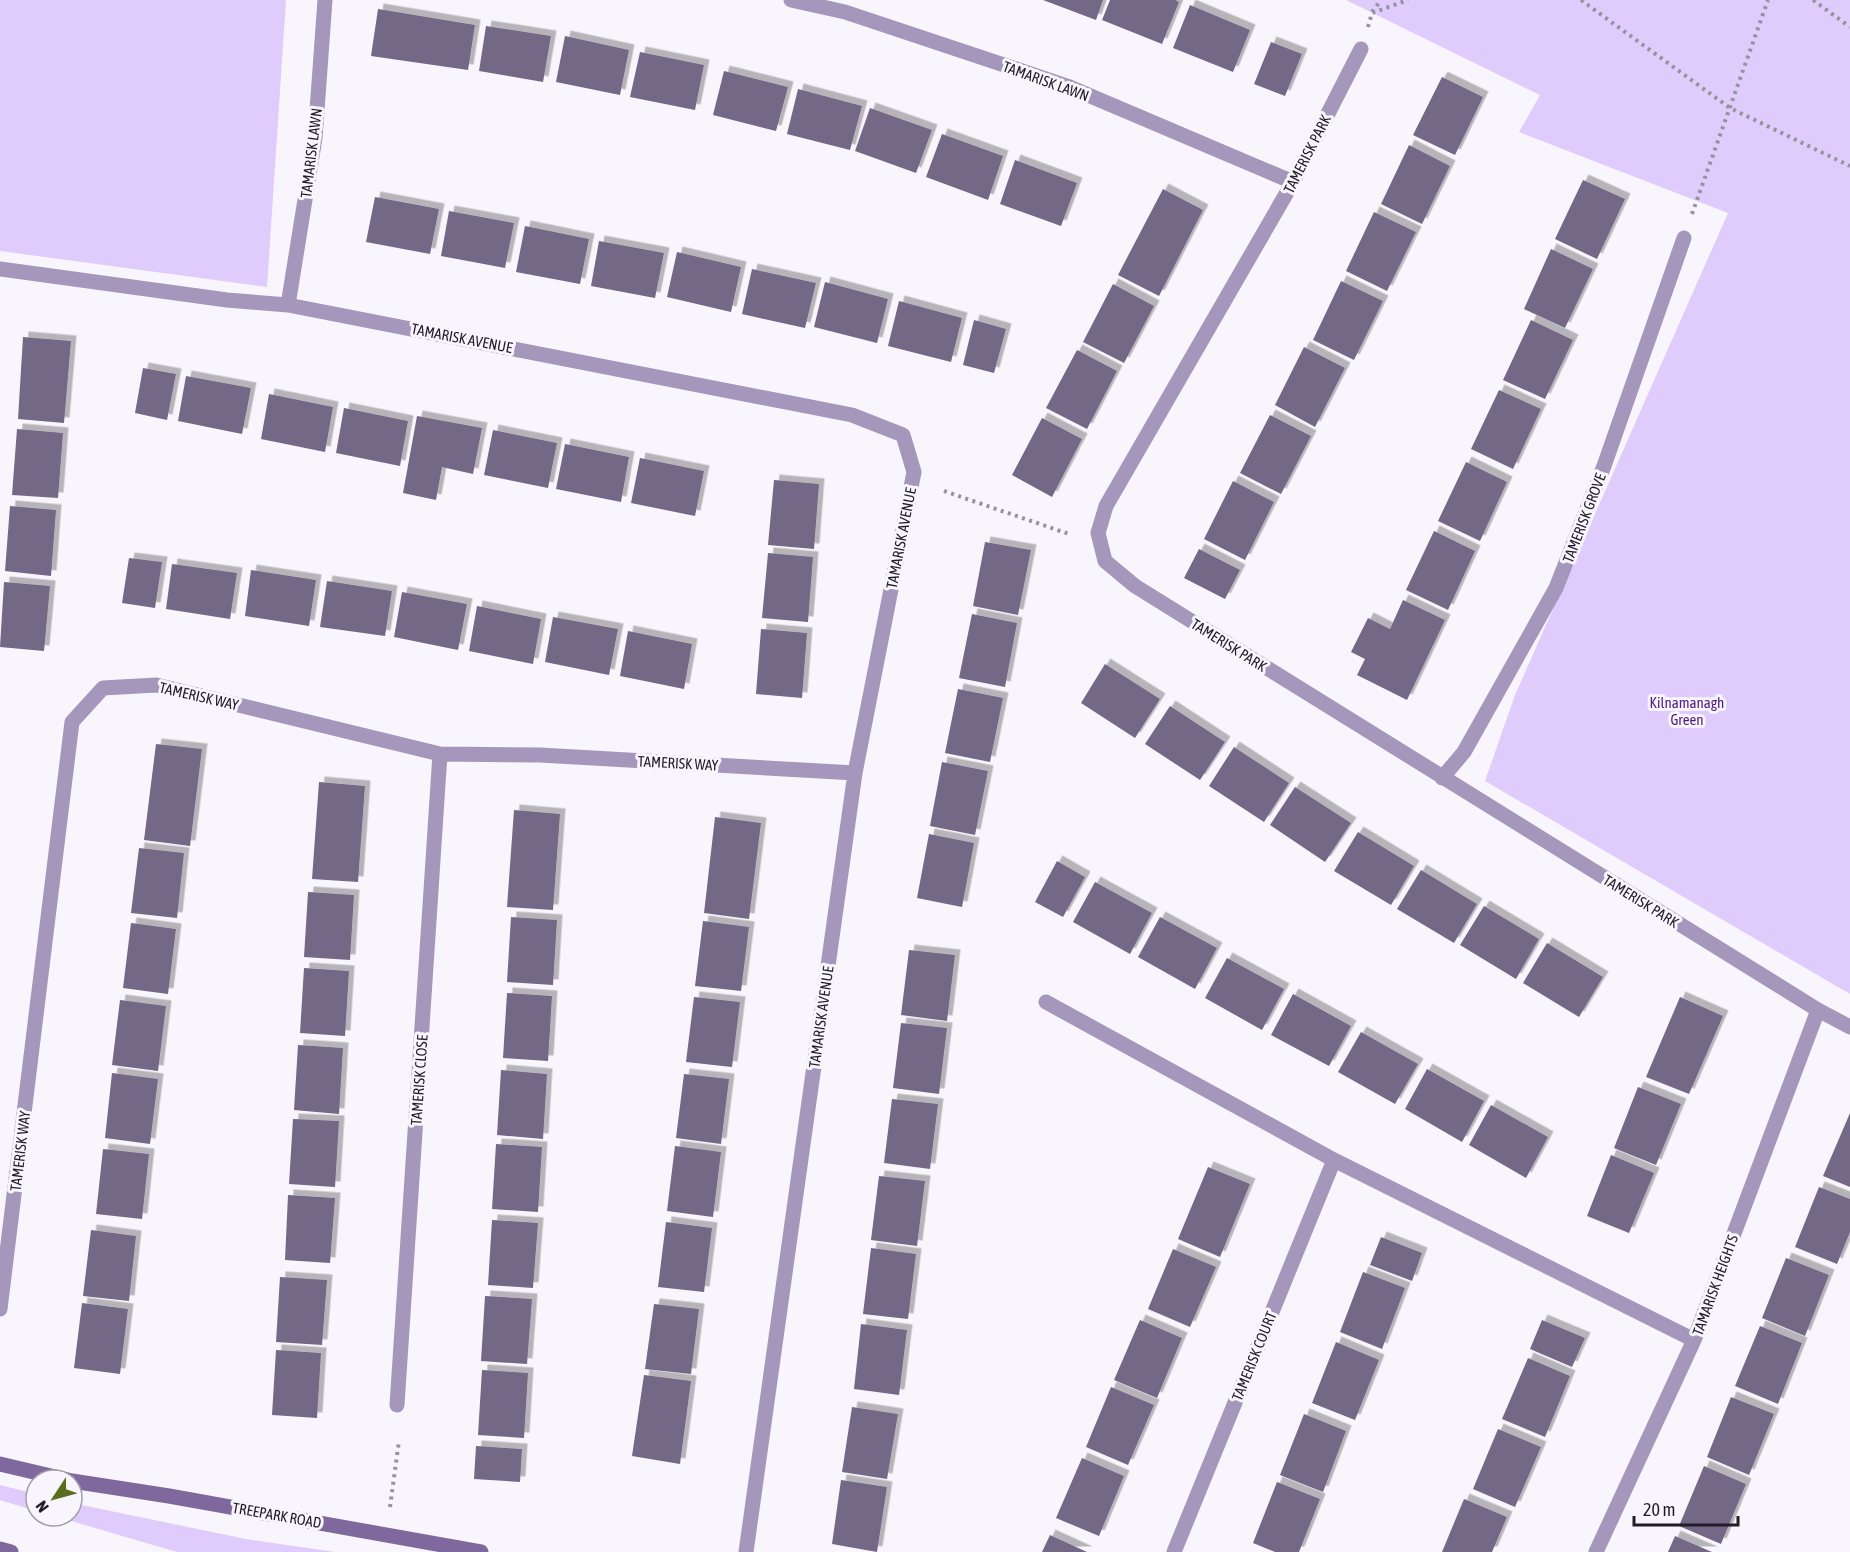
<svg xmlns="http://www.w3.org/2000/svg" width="1850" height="1552" viewBox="0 0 1850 1552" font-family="'Asap Condensed',sans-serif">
  <defs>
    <filter id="shadow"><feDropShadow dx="5.5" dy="-5.5" stdDeviation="0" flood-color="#0004"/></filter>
  </defs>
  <rect width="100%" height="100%" fill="#f8f5fc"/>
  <!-- green -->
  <path fill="#dfccfc" d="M0,0H286L267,287L0,251Z
    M1346,0H1850V994L1485,781L1515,695L1728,213L1519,132L1540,95Z
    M0,1485L36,1494V1511L0,1500Z
    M72,1503L246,1539L335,1552H177L54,1516H72Z"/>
  <!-- building -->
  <path fill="#736885" filter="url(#shadow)" d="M1043,0H1103L1096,20Z
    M1110,0H1175L1179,2L1162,44L1102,20Z
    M1190,5L1250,30L1233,72L1173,48Z
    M378,9L475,25L468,70L371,56Z
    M486,26L551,36L543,82L479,71Z
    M565,36L629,50L620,95L556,82Z
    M1271,42L1302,54L1285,96L1254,84Z
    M640,52L704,65L695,110L630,97Z
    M724,71L788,87L776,131L713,115Z
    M1442,77L1483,97L1455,155L1413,135Z
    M798,89L862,106L850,150L787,134Z
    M870,108L932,130L916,173L855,151Z
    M942,134L1003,156L988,200L926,177Z
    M1409,145L1450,166L1422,224L1381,204Z
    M1015,160L1077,183L1061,226L1000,204Z
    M1583,180L1625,199L1597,259L1555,239Z
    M1163,189L1203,210L1159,296L1118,275Z
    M375,197L439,209L430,254L366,242Z
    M449,211L514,223L505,268L441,256Z
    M1374,212L1416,232L1387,291L1346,271Z
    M525,226L589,239L580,284L516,272Z
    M599,241L664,253L655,298L591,286Z
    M1551,249L1593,269L1565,328L1524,309Z
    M677,252L741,267L731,312L667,297Z
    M752,269L816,283L805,328L742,314Z
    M1341,281L1383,301L1354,360L1313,340Z
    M825,282L888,299L877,343L814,327Z
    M1113,284L1154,306L1124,363L1083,342Z
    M899,301L962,318L951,362L888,346Z
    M974,320L1006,329L994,373L963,365Z
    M1531,320L1573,340L1545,399L1503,380Z
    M23,337L71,341L64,423L18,419Z
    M1304,347L1345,368L1315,427L1275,405Z
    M1077,350L1117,371L1087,429L1046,408Z
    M143,368L176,374L167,420L135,413Z
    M186,376L251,388L242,434L178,421Z
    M1499,390L1541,409L1513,469L1471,449Z
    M269,394L333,407L325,452L261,439Z
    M344,408L408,421L400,466L336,453Z
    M1270,415L1311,436L1281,494L1240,473Z
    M417,416L482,428L473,474L442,467L436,500L403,493Z
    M1042,418L1082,439L1052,497L1012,475Z
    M17,429L63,433L58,498L12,495Z
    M493,430L557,443L548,488L484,475Z
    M565,444L629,457L621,502L556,489Z
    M640,458L704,471L695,516L631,503Z
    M1466,462L1507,482L1480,541L1438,521Z
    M774,480L819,484L814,549L768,545Z
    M1233,481L1274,502L1245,560L1204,539Z
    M10,506L56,510L51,576L5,571Z
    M1434,531L1475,551L1448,610L1406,590Z
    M985,542L1031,550L1018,615L973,606Z
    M1199,549L1240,570L1225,599L1184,578Z
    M768,553L813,557L808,622L762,618Z
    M129,558L162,562L155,608L122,603Z
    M172,564L237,573L230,619L166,609Z
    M251,570L316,580L309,626L245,616Z
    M327,581L392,591L385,636L320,627Z
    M4,582L50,586L44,651L0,647Z
    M402,592L467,604L458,650L394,637Z
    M1403,600L1445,620L1407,700L1357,675L1365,659L1351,652L1368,618L1390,629Z
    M477,606L541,619L533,664L469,651Z
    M972,614L1017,623L1005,687L959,678Z
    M553,617L618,629L609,675L545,662Z
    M761,629L807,633L802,698L756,694Z
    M628,631L692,644L684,689L620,676Z
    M1105,664L1160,699L1135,738L1081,703Z
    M958,689L1003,698L990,762L945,753Z
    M1170,706L1225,742L1200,780L1145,744Z
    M156,744L202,749L190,846L144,840Z
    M1234,747L1289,783L1264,822L1209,786Z
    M942,762L988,771L975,835L930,826Z
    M319,782L365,786L358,882L312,879Z
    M1295,787L1351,823L1325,862L1270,825Z
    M514,810L560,814L553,910L507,907Z
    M715,817L761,823L749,919L704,913Z
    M1358,832L1414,866L1391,905L1334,871Z
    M929,834L974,843L962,907L917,898Z
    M139,848L184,853L177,918L131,913Z
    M1057,861L1085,877L1063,917L1035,902Z
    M1421,870L1477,904L1454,943L1397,909Z
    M1095,882L1152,913L1130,954L1073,922Z
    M308,892L354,895L350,960L304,957Z
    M1484,906L1539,939L1516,979L1460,945Z
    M511,917L557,920L553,985L507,982Z
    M1160,917L1217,948L1195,989L1138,957Z
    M703,921L749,927L741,991L695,986Z
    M131,923L176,929L168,994L123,988Z
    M1547,943L1603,977L1579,1017L1523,983Z
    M909,950L955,955L947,1021L901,1015Z
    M1227,958L1284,989L1262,1030L1205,998Z
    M304,968L349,971L345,1036L300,1033Z
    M507,993L552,996L548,1061L503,1058Z
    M1293,994L1351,1026L1329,1066L1271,1035Z
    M694,997L740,1002L732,1067L686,1062Z
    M1680,997L1723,1016L1689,1094L1646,1077Z
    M120,1000L166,1006L158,1071L112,1065Z
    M901,1023L947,1028L939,1094L893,1088Z
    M1361,1032L1418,1064L1395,1104L1338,1072Z
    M298,1045L343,1048L339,1114L294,1110Z
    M1427,1069L1484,1101L1462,1142L1405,1109Z
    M501,1070L547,1074L543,1139L497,1135Z
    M112,1073L158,1079L150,1144L105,1138Z
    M684,1074L729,1079L721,1144L676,1138Z
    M1638,1087L1681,1104L1656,1165L1614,1148Z
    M892,1099L938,1104L930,1169L884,1163Z
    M1491,1105L1548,1137L1526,1178L1469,1145Z
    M1850,1113V1187L1823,1176Z
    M293,1119L339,1121L335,1187L289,1184Z
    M496,1144L542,1147L538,1212L492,1209Z
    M675,1146L721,1152L713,1217L667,1211Z
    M103,1149L149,1154L142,1219L96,1214Z
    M1611,1155L1654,1173L1629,1233L1587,1216Z
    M1208,1167L1250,1184L1220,1257L1178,1239Z
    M879,1176L925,1181L917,1246L871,1240Z
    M1819,1187L1850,1199V1232L1837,1264L1795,1247Z
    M288,1195L335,1198L330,1263L285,1260Z
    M492,1220L538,1223L533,1288L488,1285Z
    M666,1222L712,1228L704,1292L658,1287Z
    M91,1230L136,1236L129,1301L83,1296Z
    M1381,1237L1422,1253L1412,1281L1370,1265Z
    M871,1248L916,1254L908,1319L863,1314Z
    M1173,1249L1216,1267L1190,1327L1148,1309Z
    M1786,1258L1829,1275L1805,1336L1762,1318Z
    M1363,1272L1405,1288L1382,1349L1340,1332Z
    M280,1277L327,1280L322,1345L276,1342Z
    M485,1296L532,1299L527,1364L481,1361Z
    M82,1303L128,1309L120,1374L74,1368Z
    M654,1304L699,1309L691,1374L645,1369Z
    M1140,1320L1182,1338L1157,1398L1114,1380Z
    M1542,1320L1585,1338L1572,1367L1530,1349Z
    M861,1324L907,1330L899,1395L854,1389Z
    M1760,1326L1802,1343L1778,1404L1735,1386Z
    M1336,1342L1379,1360L1355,1420L1312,1403Z
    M276,1350L321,1353L317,1418L272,1415Z
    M1528,1358L1570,1376L1545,1437L1502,1419Z
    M482,1370L528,1373L524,1438L478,1435Z
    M644,1375L691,1381L680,1464L632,1456Z
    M1111,1387L1154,1405L1128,1465L1086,1447Z
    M1731,1397L1774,1414L1749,1475L1707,1457Z
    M852,1407L898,1414L887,1479L842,1472Z
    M1304,1414L1346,1431L1323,1492L1280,1475Z
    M1498,1429L1541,1447L1515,1507L1473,1489Z
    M476,1446L522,1449L520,1482L474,1479Z
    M1082,1458L1124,1476L1099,1536L1056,1518Z
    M1704,1466L1746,1484L1721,1544L1679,1526Z
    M841,1480L887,1487L877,1552L832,1544Z
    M1277,1482L1320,1499L1299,1552H1275L1253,1543Z
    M1464,1499L1507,1517L1492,1552H1442Z
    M1050,1535L1087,1552H1042Z
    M1675,1536L1712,1552H1668Z"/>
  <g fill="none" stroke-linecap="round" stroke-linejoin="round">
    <!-- path -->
    <path stroke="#96929b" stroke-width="4" stroke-dasharray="3 4.5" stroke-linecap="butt" d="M1581,0L1730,108L1850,166
      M1813,0L1850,27
      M1372,12L1381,0
      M1368,27L1372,13L1408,0
      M1692,214L1768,0
      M944,491L1069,534
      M390,1507L399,1441"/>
    <!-- street -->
    <path stroke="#a596bc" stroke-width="15" d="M791,0L845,12L1067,86L1293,182
      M1361,49L1293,182L1106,506L1098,533L1105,561L1135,586L1818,1010L1850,1027
      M0,269L227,300L288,305L852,415L903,435L914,472L855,773L746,1552
      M288,305L315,138L325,0
      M1442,778L1464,752L1556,588L1604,466L1684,238
      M1046,1002L1334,1160L1694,1340
      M0,1309L72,722L103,688L156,685L440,754L540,755L855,773
      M397,1405L440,754
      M1174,1552L1334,1160
      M1596,1552L1694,1340L1818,1010"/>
    <!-- secondary -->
    <path stroke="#7f689e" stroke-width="15" d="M0,1464L68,1480
      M72,1481L169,1496L481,1552
      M0,1549L11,1552"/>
  </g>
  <g text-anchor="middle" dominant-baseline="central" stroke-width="6" stroke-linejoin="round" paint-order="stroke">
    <!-- street labels -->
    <g font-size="15" fill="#221d29" stroke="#f8f5fc">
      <text transform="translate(1046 81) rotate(20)">TAMARISK LAWN</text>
      <text transform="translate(311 153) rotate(-83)">TAMARISK LAWN</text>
      <text transform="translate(1307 154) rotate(-63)">TAMERISK PARK</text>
      <text transform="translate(462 338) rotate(11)">TAMARISK AVENUE</text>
      <text transform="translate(1584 518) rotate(-69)">TAMERISK GROVE</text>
      <text transform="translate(901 538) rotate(-79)">TAMARISK AVENUE</text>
      <text transform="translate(1229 645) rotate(32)">TAMERISK PARK</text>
      <text transform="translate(199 696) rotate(13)">TAMERISK WAY</text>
      <text transform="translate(678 763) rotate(3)">TAMERISK WAY</text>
      <text transform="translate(1641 901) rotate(32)">TAMERISK PARK</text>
      <text transform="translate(821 1017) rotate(-82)">TAMARISK AVENUE</text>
      <text transform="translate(419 1080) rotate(-86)">TAMERISK CLOSE</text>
      <text transform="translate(20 1151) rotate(-83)">TAMERISK WAY</text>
      <text transform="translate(1715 1285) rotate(-70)">TAMARISK HEIGHTS</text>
      <text transform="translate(1254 1356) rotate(-68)">TAMERISK COURT</text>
      <text transform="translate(277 1515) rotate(10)">TREEPARK ROAD</text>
    </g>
    <!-- park labels -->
    <g font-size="15" fill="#501c80" stroke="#f8f5fc">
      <text x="1687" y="702">Kilnamanagh<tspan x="1687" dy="17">Green</tspan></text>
    </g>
  </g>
  <!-- north arrow -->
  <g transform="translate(54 1498) rotate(234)"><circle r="28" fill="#f8f5fc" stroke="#a29fa8" stroke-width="1.5"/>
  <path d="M0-4.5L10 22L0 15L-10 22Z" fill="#596e1d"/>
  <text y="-9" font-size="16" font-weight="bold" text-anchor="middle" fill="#221d29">N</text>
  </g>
  <!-- scale -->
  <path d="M1634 1516v9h104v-9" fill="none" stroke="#221d29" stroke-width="3"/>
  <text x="1643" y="1516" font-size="18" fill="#221d29" stroke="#f8f5fc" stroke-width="4.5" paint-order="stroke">20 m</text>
</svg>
